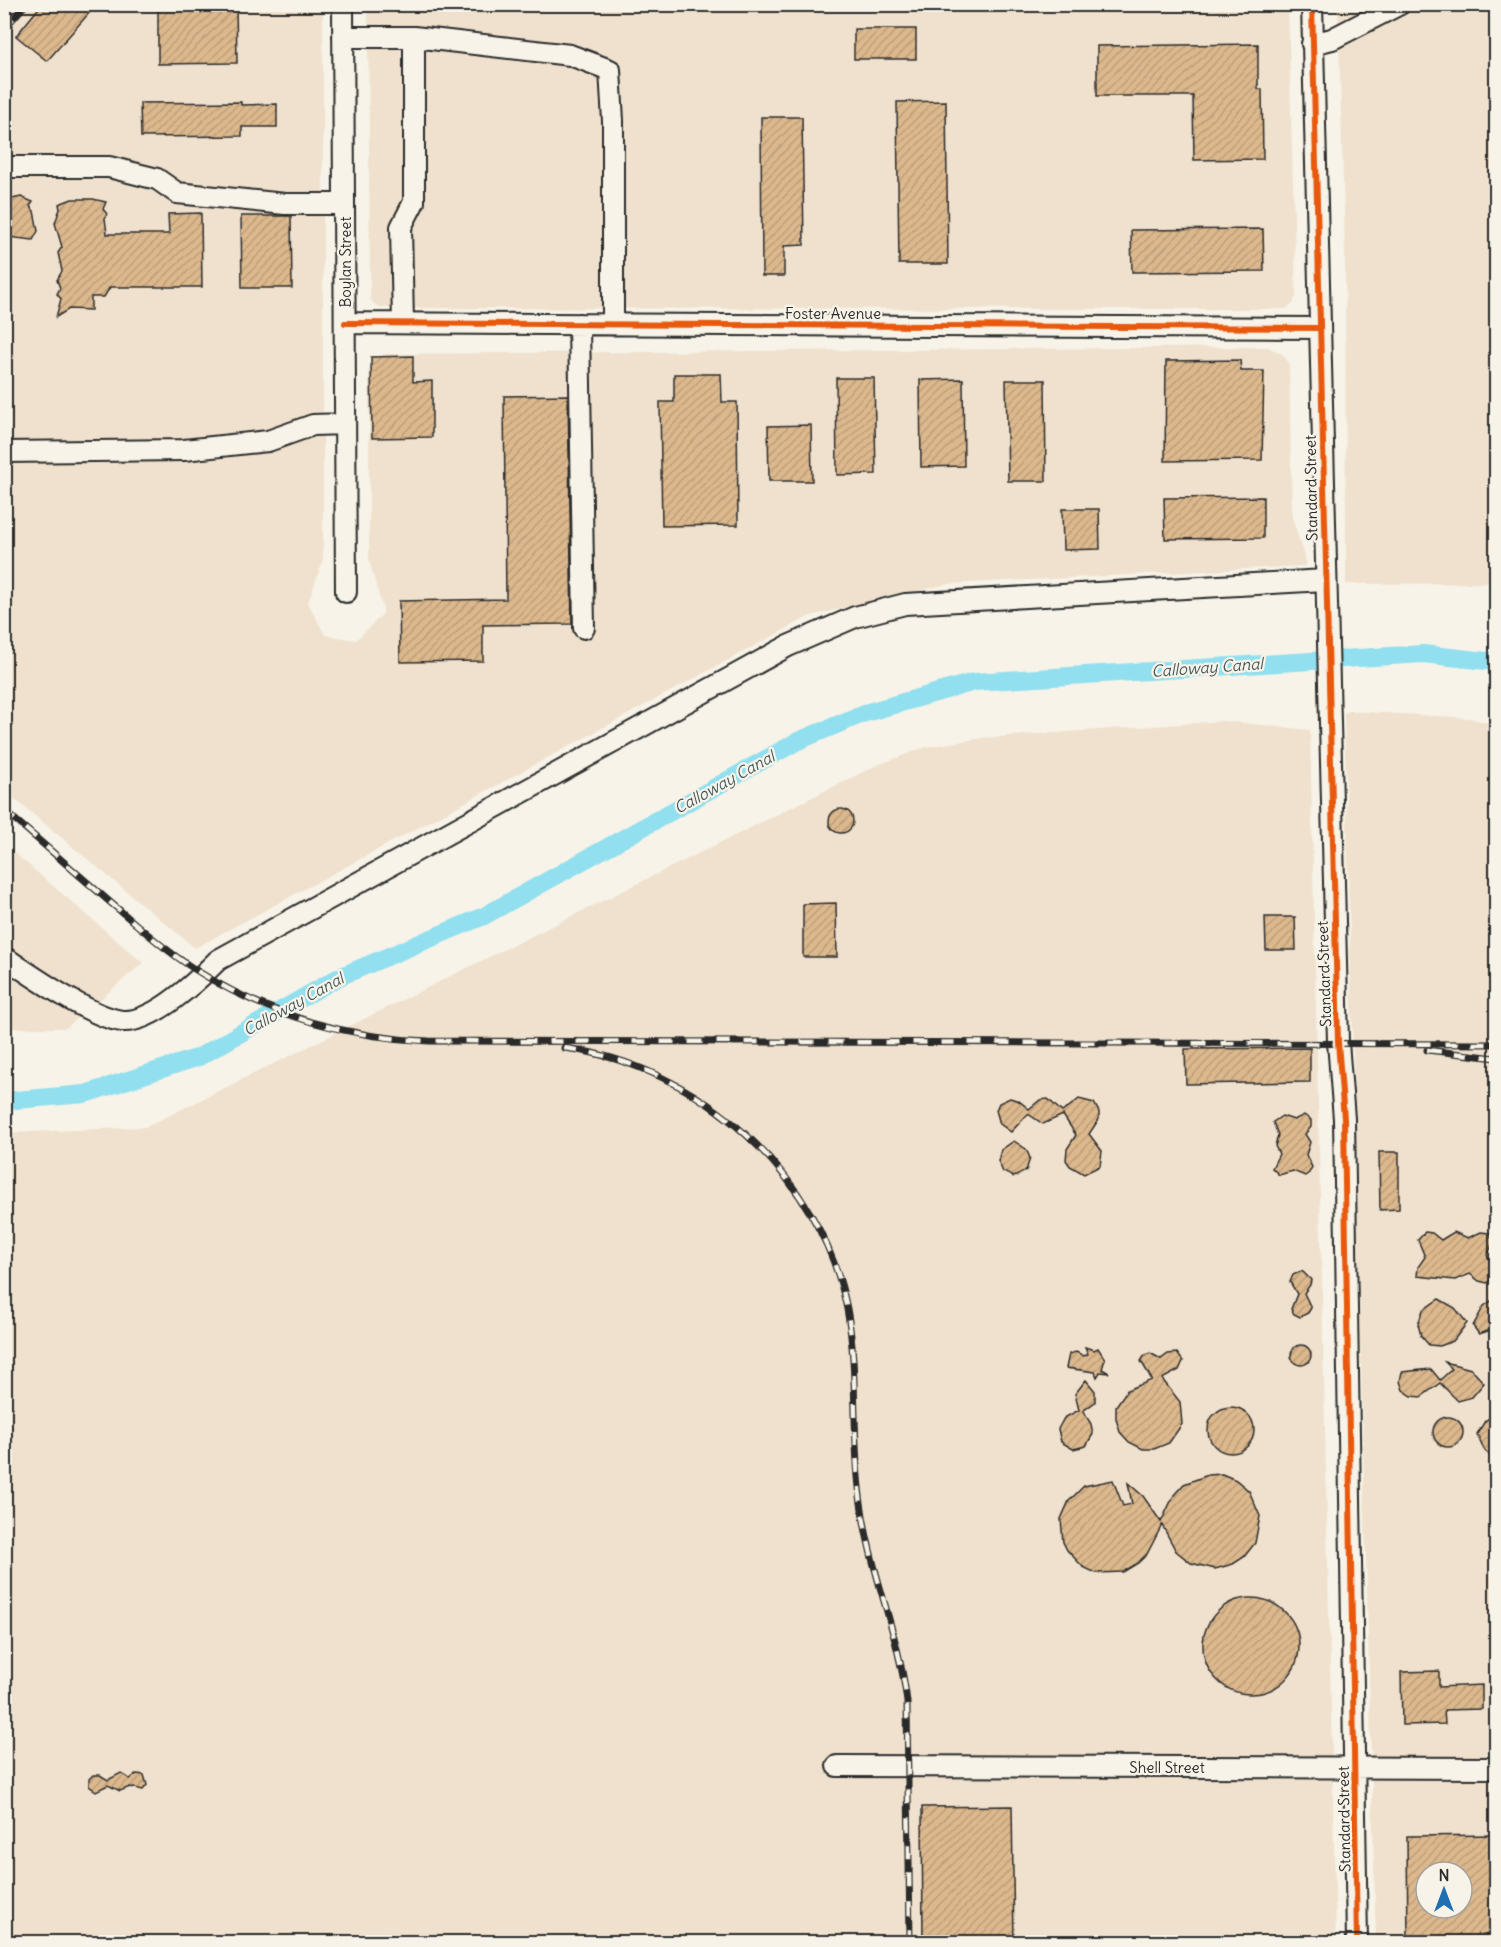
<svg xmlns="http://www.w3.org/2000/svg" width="1501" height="1947" viewBox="0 0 1501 1947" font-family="Delius,sans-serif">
  <defs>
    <pattern id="building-hatch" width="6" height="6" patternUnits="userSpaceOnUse" patternTransform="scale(1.5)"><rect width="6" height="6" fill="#dcb88d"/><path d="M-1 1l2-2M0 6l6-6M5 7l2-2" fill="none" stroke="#bd9e7a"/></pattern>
  </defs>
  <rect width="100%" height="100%" fill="#f7f3e8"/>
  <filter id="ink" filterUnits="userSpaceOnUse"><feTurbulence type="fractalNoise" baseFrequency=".0167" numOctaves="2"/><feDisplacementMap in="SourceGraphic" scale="12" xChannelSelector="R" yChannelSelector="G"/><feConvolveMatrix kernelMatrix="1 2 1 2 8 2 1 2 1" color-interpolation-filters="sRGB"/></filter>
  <g filter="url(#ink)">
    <!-- built -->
    <path fill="#efe1cd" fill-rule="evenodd" d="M19,5H323V560L308,603L325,635L356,640L384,613L369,560V370L384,354L1268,347L1281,353L1289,363L1292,518L1305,556V566L948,584L810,616L195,948L5,791L4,20Z
      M368,5H1288L1296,296L1293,304L1285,309L383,308L375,305L370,299Z
      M1338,5H1496V583L1346,584L1345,249Z
      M1349,711L1469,718L1496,725V1942H1376L1344,713ZM1426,1872H1462V1908H1426Z
      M1223,721L1310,730L1336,1942H5L4,1133L146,1127L875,766L926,747L983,738Z
      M4,844L143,963L66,1028H5Z"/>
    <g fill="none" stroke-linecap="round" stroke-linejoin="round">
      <!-- canal -->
      <path stroke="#91dfef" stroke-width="18" d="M4,1101L85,1094L199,1057L339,977L484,916L798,741L865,713L974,682L1423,654L1496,662"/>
    </g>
    <!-- building -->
    <path fill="url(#building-hatch)" stroke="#2b2b2b" stroke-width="1.5" fill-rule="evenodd" d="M42,4H97L47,61L16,36Z
      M236,5L237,63L158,64V6Z
      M854,29H916V59H854Z
      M1258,44V89H1262L1263,159L1194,160L1193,96H1097V46Z
      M946,101L948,264H899L897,102Z
      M241,102V105L277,104V127H242V136L141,137L140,103Z
      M761,117H802L804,245L784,246V276H762Z
      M21,197L33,202L30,206L34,211L38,231L33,240L7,237L10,232L7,224L10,208L7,200Z
      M72,199H93L106,202L103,209L107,214L105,218L107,234H169L168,214L201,213L202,287H110L104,297H91V310L69,309L56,317L61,299L57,294L60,288L57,280L62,271L58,253L62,247L55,223L60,209L59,204Z
      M241,216H291L292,288H242Z
      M1263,229L1264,271L1132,272L1131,230Z
      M413,356V382L432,381V437L372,438L371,357Z
      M1240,360L1241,371H1264L1262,460L1165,461L1166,361Z
      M674,374H721L722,402H737L738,525L662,526L660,402H674Z
      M836,378H874L876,474L837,475Z
      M963,379L964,466L921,467L920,380Z
      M1006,380H1045L1046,481H1008Z
      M568,395L572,624L483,625V661L400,662L399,601L506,599L504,396Z
      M811,425L812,481H769L768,426Z
      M1263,497V538L1165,539L1164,498Z
      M1062,509H1099L1100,549L1063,550Z
      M829 821a12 12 0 1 1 24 0a12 12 0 1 1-24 0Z
      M836,903L837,957H803V904Z
      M1265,917H1295L1296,950H1266Z
      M1310,1048V1082L1186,1084L1185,1049Z
      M1010,1098L1019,1101L1029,1109L1040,1100L1048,1099L1062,1112L1079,1099L1094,1103L1099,1112V1119L1089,1134L1102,1151L1100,1166L1084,1174L1070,1166L1066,1160L1067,1149L1076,1135L1063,1115L1043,1124L1028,1114L1011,1132L1000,1124L996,1110L999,1103Z
      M1282,1116L1294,1120L1304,1115L1311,1120V1127L1305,1134L1310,1142L1306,1155L1312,1167L1309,1173L1305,1176L1293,1171L1279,1175L1272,1168L1279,1154L1275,1146L1278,1135L1273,1122Z
      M1014,1141L1026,1149L1030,1158L1026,1171L1014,1177L1003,1172L998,1161L1001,1150Z
      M1379,1152H1399V1209L1380,1210Z
      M1425,1232L1432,1233L1441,1240L1454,1232L1468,1238L1481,1232L1489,1233L1494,1242L1487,1255L1494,1267L1492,1278L1487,1283L1479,1281L1470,1274L1455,1280L1417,1276L1418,1267L1425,1257L1418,1240Z
      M1302,1271L1311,1280L1310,1285L1304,1293L1311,1308L1308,1313L1300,1317L1294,1314L1291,1309L1297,1294L1290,1282L1293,1275Z
      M1497,1297V1328L1479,1334L1473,1326L1484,1306Z
      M1439,1299L1455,1308L1467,1323L1453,1341L1440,1346L1429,1345L1421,1336L1418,1324L1423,1310Z
      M1291 1355a10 10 0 1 1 20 0a10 10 0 1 1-20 0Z
      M1085,1347L1094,1350L1098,1348L1105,1359L1102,1369L1109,1373L1100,1372L1097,1377L1095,1372L1066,1368L1069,1354L1076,1352L1084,1356L1088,1354Z
      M1150,1353L1161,1359L1168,1354L1177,1353L1183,1361L1179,1370L1162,1379L1180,1402L1182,1424L1169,1443L1154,1449H1143L1129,1442L1120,1432L1116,1419V1406L1127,1390L1152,1380L1141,1361L1145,1355Z
      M1445,1362L1471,1369L1484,1383L1472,1397L1458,1401L1440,1383L1421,1397L1412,1396L1403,1390L1400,1381L1402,1372L1431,1369L1440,1380L1452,1369Z
      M1086,1380L1095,1391V1402L1083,1411L1091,1424L1093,1434L1086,1446L1073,1449L1061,1442L1058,1429L1064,1418L1079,1410L1075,1394Z
      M1208 1430a23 23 0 1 1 46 0a23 23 0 1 1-46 0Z
      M1497,1412V1461L1485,1451L1477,1434L1485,1421Z
      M1433 1432a15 15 0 1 1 30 0a15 15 0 1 1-30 0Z
      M1222,1474L1236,1480L1249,1491L1260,1516L1255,1543L1244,1557L1233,1564L1215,1569L1191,1563L1176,1551L1162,1525L1147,1554L1138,1563L1123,1572L1096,1573L1083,1567L1067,1550L1063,1542L1061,1519L1069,1501L1084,1486L1113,1480L1123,1506L1132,1504L1128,1483L1143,1496L1161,1522L1174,1495L1184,1484L1208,1475Z
      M1203 1646a48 48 0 1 1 96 0a48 48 0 1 1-96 0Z
      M1439,1671V1687L1482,1685V1709L1444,1710L1445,1724L1402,1725L1401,1672Z
      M121,1773L130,1779L137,1774L144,1775L147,1785L143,1790L130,1787L120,1791L108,1785L96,1791L89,1786V1779L93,1775H100L108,1780Z
      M1012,1806L1014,1942H923L922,1807Z
      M1497,1835V1942H1408L1407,1836ZM1426,1872H1462V1908H1426Z"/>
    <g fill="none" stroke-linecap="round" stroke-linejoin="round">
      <defs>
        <path id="minor" d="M343,4L346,592
          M1312,4L1338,1042L1344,1119L1357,1942
          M343,37H414V202L401,227L403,323
          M414,37L570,55L610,70L613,121V324
          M1312,44L1332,39L1400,4
          M4,167H109L157,179L177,193L285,204H344
          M345,323L1320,328
          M579,324L584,628
          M4,452L184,450L268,441L313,425L345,424
          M4,957C31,975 92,1018 122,1021C153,1023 197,981 218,960L788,646L855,617L905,604L1325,580
          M837,1766L1496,1768"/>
      </defs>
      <!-- minor casing -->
      <use href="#minor" stroke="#2b2b2b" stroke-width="24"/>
      <!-- minor -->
      <use href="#minor" stroke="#f7f3e8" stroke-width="20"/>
      <defs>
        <path id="rail" d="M4,29L26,4
          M4,810C40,841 75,872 111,903C141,928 170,955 204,975C271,1016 351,1038 429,1041L1496,1044
          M564,1048C698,1065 821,1175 847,1309C859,1373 851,1439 861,1503C870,1571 899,1634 907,1702L910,1942
          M1427,1050L1496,1058"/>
      </defs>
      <!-- rail casing -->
      <use href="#rail" stroke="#2b2b2b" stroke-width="7"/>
      <!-- rail -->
      <use href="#rail" stroke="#f7f3e8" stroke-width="4.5" stroke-dasharray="14" stroke-linecap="butt"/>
      <defs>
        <path id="cycleway" d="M1312,4L1338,1042L1344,1119L1357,1942
          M345,323L1320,328"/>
      </defs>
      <!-- cycleway casing -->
      <use href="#cycleway" stroke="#f7f3e8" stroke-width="10"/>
      <!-- cycleway -->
      <use href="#cycleway" stroke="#e8590c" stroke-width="6"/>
    </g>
  </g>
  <g text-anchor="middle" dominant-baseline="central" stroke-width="4.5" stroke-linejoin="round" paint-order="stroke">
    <!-- street labels -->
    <g font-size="15" fill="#2b2b2b" stroke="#f7f3e8">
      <text transform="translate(345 262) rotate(-90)">Boylan Street</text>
      <text x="833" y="313">Foster Avenue</text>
      <text transform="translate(1311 488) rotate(-91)">Standard Street</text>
      <text transform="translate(1324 974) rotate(-92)">Standard Street</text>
      <text x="1167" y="1767">Shell Street</text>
      <text transform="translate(1344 1819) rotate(-91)">Standard Street</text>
    </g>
    <!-- water labels -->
    <g font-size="16" font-style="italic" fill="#44585c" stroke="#f7f3e8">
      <text transform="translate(1207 667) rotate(-4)">Calloway Canal</text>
      <text transform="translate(724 782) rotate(-29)">Calloway Canal</text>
      <text transform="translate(293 1004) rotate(-29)">Calloway Canal</text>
    </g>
  </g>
  <!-- margin -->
  <rect width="1501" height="1947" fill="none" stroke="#f7f3e8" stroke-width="24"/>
  <rect x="12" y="12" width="1477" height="1923" fill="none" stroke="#2b2b2b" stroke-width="2" filter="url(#ink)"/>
  <!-- north arrow -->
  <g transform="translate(1444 1890)"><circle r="28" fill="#f7f3e8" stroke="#a5a39c" stroke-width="1.5"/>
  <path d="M0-4.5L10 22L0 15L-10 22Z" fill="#1f6fb2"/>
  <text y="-9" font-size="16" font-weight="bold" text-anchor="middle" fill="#2b2b2b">N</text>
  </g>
</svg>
